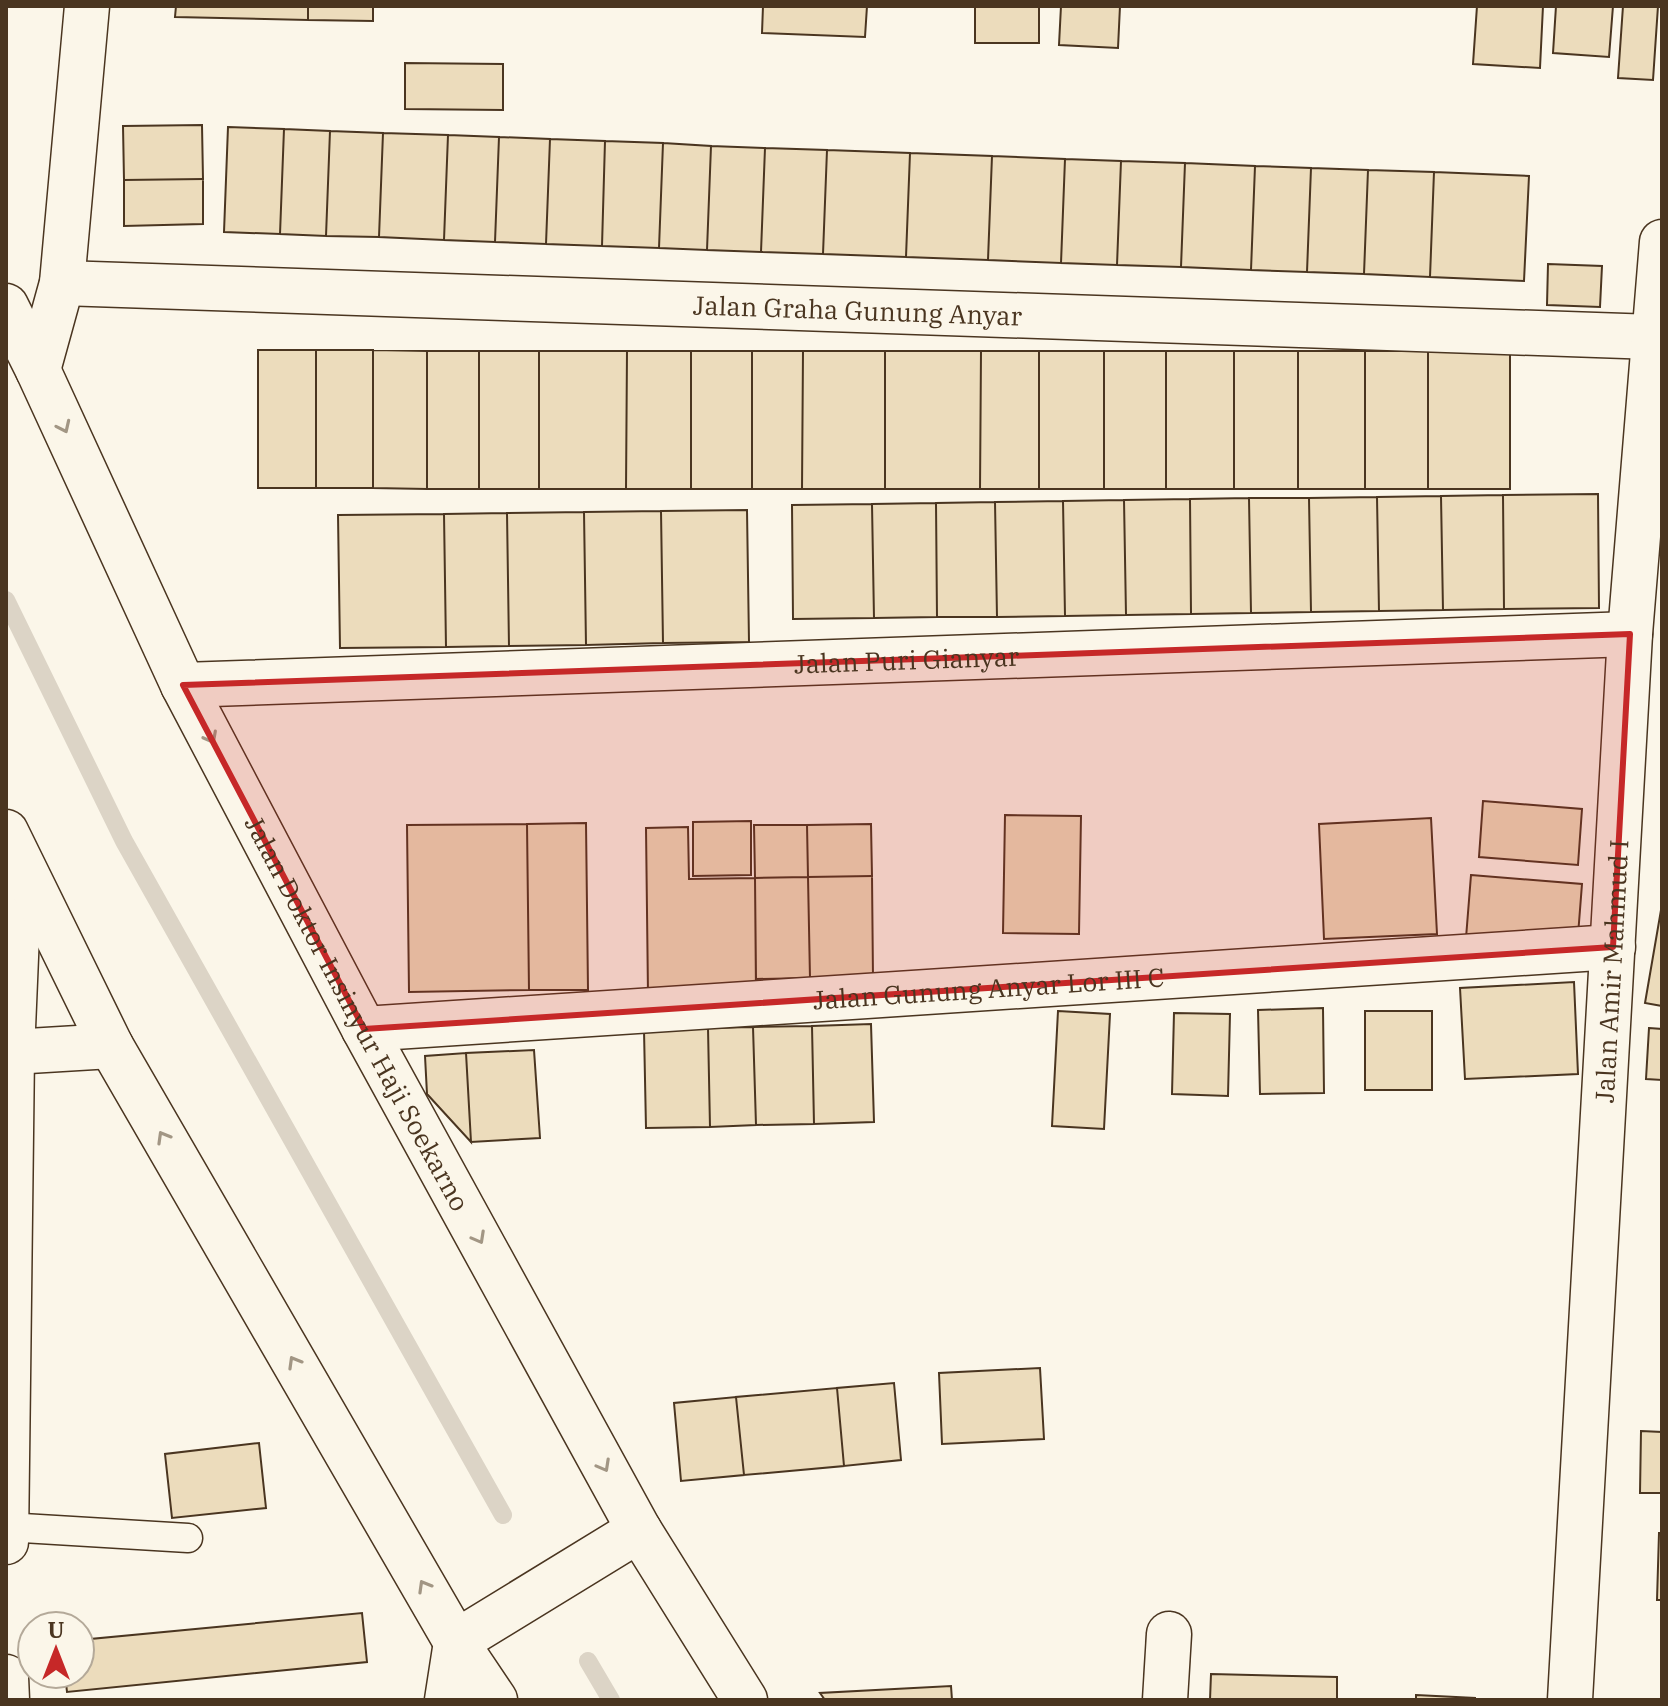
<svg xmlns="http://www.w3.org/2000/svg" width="1668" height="1706" viewBox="0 0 1668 1706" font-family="'IBM Plex Serif',serif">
  <rect width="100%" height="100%" fill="#fbf6e9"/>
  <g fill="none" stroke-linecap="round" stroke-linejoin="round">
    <!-- stream -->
    <path stroke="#dcd4c6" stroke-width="18" d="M6,600L124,841L503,1515
      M588,1661L611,1700"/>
  </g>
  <!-- building -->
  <path fill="#ecdcbc" stroke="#4a3520" stroke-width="2" d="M176,6H308V20L175,17Z
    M308,6H373V21L308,20Z
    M763,6H867L865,37L762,33Z
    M975,6H1039V43H975Z
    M1061,6H1120L1118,48L1059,45Z
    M1477,6H1543L1540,68L1473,64Z
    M1556,6H1613L1609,57L1553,53Z
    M1623,6H1658L1653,80L1618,78Z
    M405,63L503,64V110L405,109Z
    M202,125L203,179L124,180L123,126Z
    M228,127L284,129L280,234L224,232Z
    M284,129L330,131L326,236L280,234Z
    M330,131L383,133L379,237L326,236Z
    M383,133L448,135L444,240L379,237Z
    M448,135L499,137L495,242L444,240Z
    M499,137L550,139L546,244L495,242Z
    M550,139L605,141L602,246L546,244Z
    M605,141L663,143L659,248L602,246Z
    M663,143L711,146L707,250L659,248Z
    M711,146L765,148L761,252L707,250Z
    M765,148L827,150L823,254L761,252Z
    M827,150L910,153L906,257L823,254Z
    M910,153L992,156L988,260L906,257Z
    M992,156L1065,159L1061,263L988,260Z
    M1065,159L1121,161L1117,265L1061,263Z
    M1121,161L1185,163L1181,267L1117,265Z
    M1185,163L1255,166L1251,270L1181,267Z
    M1255,166L1311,168L1307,272L1251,270Z
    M1311,168L1368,170L1364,274L1307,272Z
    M1368,170L1434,172L1430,277L1364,274Z
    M1434,172L1529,176L1524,281L1430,277Z
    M203,179V224L124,226V180Z
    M1548,264L1602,266L1600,307L1547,305Z
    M258,350H316V488H258Z
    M316,350H373V488H316Z
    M373,350L427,351V489L373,488Z
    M427,351H479V489H427Z
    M479,351H539V489H479Z
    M539,351H627L626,489H539Z
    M627,351H691V489H626Z
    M691,351H752V489H691Z
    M752,351H803L802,489H752Z
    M803,351H885V489H802Z
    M885,351H981L980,489H885Z
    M981,351H1039V489H980Z
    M1039,351H1104V489H1039Z
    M1104,351H1166V489H1104Z
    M1166,351H1234V489H1166Z
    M1234,351H1298V489H1234Z
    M1298,351H1365V489H1298Z
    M1365,351H1428V489H1365Z
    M1428,351H1510V489H1428Z
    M1598,494L1599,608L1504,609L1503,495Z
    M1503,495L1504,609L1443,610L1441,496Z
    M1441,496L1443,610L1379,611L1377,497Z
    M1377,497L1379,611L1311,612L1309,498Z
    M1249,498L1251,613L1191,614L1190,499Z
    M1249,498H1309L1311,612L1251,613Z
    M1190,499L1191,614L1126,615L1124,500Z
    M1124,500L1126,615L1065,616L1063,501Z
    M1063,501L1065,616L997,617L995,502Z
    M995,502L997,617H937L936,503Z
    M936,503L937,617L874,618L872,504Z
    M872,504L874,618L793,619L792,505Z
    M747,510L749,642L663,643L661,511Z
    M661,511L663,643L586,645L584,512Z
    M584,512L586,645L509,646L507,513Z
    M507,513L509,646L446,647L444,514Z
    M444,514L446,647L340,648L338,515Z
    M1483,801L1582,809L1578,865L1479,857Z
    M1005,815L1081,816L1079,934L1003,933Z
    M1431,818L1437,934L1324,939L1319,824Z
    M751,821V875L693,876V822Z
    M586,823L588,990H529L527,824Z
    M527,824L529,990L409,992L407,825Z
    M871,824L872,876L808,877L807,825Z
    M754,825H807L808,877L755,878Z
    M688,827L689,879L755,878L756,992L648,994L646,828Z
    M1471,875L1582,884L1577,948L1466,938Z
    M872,876L873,978H810L808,877Z
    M808,877L810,978L756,979L755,878Z
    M1661,910H1662V1006L1645,1003Z
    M1574,982L1578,1074L1465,1079L1460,988Z
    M1323,1008L1324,1093L1260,1094L1258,1010Z
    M1058,1011L1110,1014L1104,1129L1052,1126Z
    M1365,1011H1432V1090H1365Z
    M1174,1013L1230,1014L1228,1096L1172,1094Z
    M871,1024L874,1122L814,1124L812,1026Z
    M812,1026L814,1124L756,1125L753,1027Z
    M753,1027L756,1125L710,1127L708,1028Z
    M708,1028L710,1127L646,1128L644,1030Z
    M1649,1028L1662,1029V1080L1646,1079Z
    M534,1050L540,1138L471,1142L466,1053Z
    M466,1053L471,1142L427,1094L425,1056Z
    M1040,1368L1044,1439L942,1444L939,1373Z
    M894,1383L901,1460L844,1466L837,1388Z
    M837,1388L844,1466L744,1475L736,1397Z
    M736,1397L744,1475L681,1481L674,1403Z
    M1641,1431L1662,1432V1493H1640Z
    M259,1443L266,1508L172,1518L165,1454Z
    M1659,1533H1662V1600H1657Z
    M362,1613L367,1662L67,1692L65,1674H80V1640Z
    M1211,1674L1337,1677V1700H1210Z
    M951,1686L952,1700H825L820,1693Z
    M1416,1695L1475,1698V1700H1416Z"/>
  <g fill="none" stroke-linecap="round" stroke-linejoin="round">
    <defs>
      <path id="service" d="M6,1527L188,1538"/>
      <g id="minor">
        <path id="s1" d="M62,283L1654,337"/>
        <path d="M38,370L62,283L87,6"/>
        <path id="s2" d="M183,685L1630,634"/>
        <path id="s3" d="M364,1029L1613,947"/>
        <path d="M12,1052L111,1046"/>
        <path d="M6,1542L12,1052L20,862"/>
        <path d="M6,1677L7,1700"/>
        <path d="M447,1700L456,1642"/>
        <path d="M1165,1700L1169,1634"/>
        <path id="s4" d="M1570,1700L1630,634L1662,242"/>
      </g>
      <g id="primary">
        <path id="s5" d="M6,306L38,370L183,685L364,1029L639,1530L745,1700"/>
        <path d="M6,832L111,1046L456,1642L495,1700"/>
        <path d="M456,1642L639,1530"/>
      </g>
    </defs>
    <!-- service casing -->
    <use href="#service" stroke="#4a3520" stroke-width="31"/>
    <!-- minor casing -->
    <use href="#minor" stroke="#4a3520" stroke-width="47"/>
    <!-- primary casing -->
    <use href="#primary" stroke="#4a3520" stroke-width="47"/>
    <!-- service -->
    <use href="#service" stroke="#fbf6e9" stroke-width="28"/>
    <!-- minor -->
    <use href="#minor" stroke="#fbf6e9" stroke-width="44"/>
    <!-- primary -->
    <use href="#primary" stroke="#fbf6e9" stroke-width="44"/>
  </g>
  <!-- one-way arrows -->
  <defs><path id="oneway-chevron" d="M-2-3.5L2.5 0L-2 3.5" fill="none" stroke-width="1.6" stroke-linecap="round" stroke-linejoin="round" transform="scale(2)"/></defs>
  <g stroke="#a29684">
    <use href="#oneway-chevron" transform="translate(64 427) rotate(65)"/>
    <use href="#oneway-chevron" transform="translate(211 738) rotate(62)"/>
    <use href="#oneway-chevron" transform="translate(163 1137) rotate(-120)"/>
    <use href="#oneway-chevron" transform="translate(479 1238) rotate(61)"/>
    <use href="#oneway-chevron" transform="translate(294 1362) rotate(-120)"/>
    <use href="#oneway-chevron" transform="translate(604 1466) rotate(61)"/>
    <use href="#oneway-chevron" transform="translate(424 1586) rotate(-120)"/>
  </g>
  <!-- marked area -->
  <path fill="#c62828" fill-opacity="0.2" stroke="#c62828" stroke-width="6" stroke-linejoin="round" d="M1630,634L1613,947L364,1029L183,685Z"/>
  <g text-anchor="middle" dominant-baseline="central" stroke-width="6" stroke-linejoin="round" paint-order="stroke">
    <!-- street labels -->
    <g font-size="26" fill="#4a3520" stroke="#fbf6e9">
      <text stroke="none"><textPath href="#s1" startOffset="796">Jalan Graha Gunung Anyar</textPath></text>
      <text stroke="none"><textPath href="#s2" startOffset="724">Jalan Puri Gianyar</textPath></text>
      <text stroke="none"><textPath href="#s4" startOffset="730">Jalan Amir Mahmud I</textPath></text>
      <text stroke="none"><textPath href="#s3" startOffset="626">Jalan Gunung Anyar Lor III C</textPath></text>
      <text stroke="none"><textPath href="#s5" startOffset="790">Jalan Doktor Insinyur Haji Soekarno</textPath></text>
    </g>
  </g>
  <!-- border -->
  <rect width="1668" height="1706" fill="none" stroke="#4a3520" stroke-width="16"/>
  <!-- north arrow -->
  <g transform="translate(56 1650)"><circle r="38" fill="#fbf6e9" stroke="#b4a999" stroke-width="2"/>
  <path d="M0-6L14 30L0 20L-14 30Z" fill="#c62828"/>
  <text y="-12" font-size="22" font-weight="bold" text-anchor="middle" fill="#4a3520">U</text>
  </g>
</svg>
